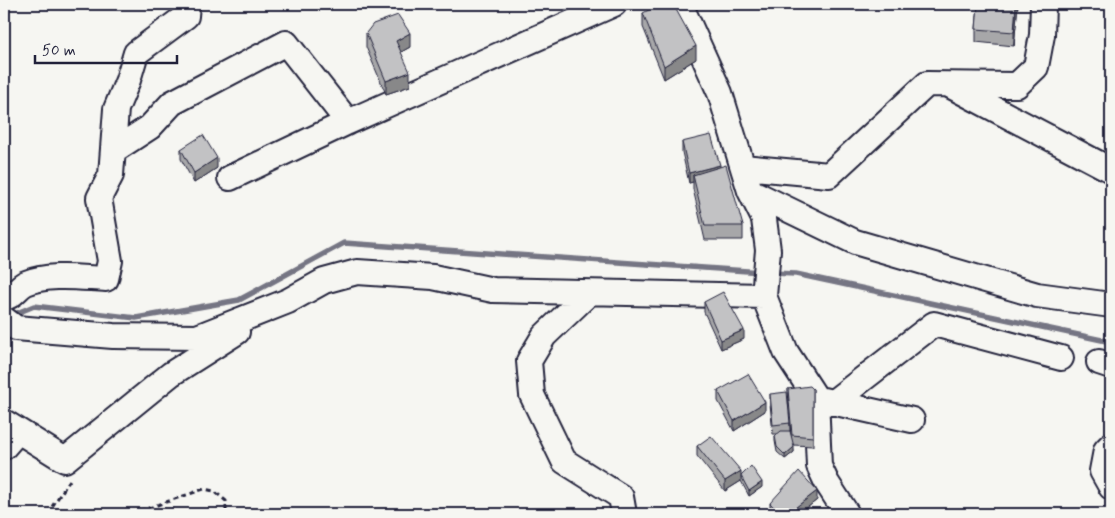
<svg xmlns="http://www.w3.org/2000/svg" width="1115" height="518" viewBox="0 0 1115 518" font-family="Mynerve,sans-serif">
  <rect width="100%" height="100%" fill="#f6f6f2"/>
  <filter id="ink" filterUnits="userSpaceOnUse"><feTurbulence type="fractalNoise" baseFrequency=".02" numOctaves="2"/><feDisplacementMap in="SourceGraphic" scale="10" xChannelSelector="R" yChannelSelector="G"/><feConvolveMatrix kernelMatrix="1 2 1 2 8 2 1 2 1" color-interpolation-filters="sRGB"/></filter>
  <g filter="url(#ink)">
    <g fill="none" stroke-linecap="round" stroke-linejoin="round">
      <!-- stream -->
      <path stroke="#757583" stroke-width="5.5" d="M771,273L796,274L1111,342
        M10,316L34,306L136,318L239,300L344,243L762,272"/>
      <defs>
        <path id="minor" d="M680,4L720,93L750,191L764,219L768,250L764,296L786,352L816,398L819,466L827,483L847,514
          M951,86L1111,170
          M113,151L150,127L172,103L286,43L348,122
          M743,167L829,175L927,84L1017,85L1036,67L1042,35L1043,4
          M230,178L348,122L614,4
          M750,191L855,242L1037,295L1111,305
          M589,293L544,336L529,361L532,395L564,461L621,497L624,514
          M4,298C15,296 17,287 26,283C49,273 82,278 106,279L110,261L99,198L111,175L116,109L128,80L136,53L186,16L187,4
          M4,319L16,328L113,336L197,337L288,301L324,281L357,272L433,277L493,290L764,296
          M1099,362L1111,366
          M823,400L912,420
          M832,403L934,324L1061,358
          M4,422L65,460L171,374L237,332
          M1111,445L1106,450L1102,471L1111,487
          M4,447L18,431"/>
      </defs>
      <!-- minor casing -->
      <use href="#minor" stroke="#22223b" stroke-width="28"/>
      <!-- path -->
      <path stroke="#22223b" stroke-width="3" stroke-dasharray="5 4" stroke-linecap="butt" d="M47,514L70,480
        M131,514L204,489L214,491L226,501V514"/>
      <!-- minor -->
      <use href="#minor" stroke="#f6f6f2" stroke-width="24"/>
    </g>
    <!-- wall -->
    <path fill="#a7a7a9" stroke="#22223b" d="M978,4H1018L1014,46L976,42V29Z
      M643,13L696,59L664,79L643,27Z
      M366,33L410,47L401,52L410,86L386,94L366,47Z
      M682,142L720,167L743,226V240H705L693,189V182L689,183L682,152Z
      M181,149L217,168L194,183L181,159Z
      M704,302L744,339L721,349L704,312Z
      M788,389H813V446L793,445L794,452L785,459L777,452L775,441V436L778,434H773L770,404V394L790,423V431L791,437L788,398Z
      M718,391L765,411L734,431L718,401Z
      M697,446L741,476L762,487L749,496L741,481L725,491L697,456Z
      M817,500L799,514H771L770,513V503Z"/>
    <!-- shaded-wall -->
    <path fill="#888889" stroke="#22223b" d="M1016,4H1018L1014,46V32Z
      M410,33V47L396,55V41Z
      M696,46V59L664,79V66Z
      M410,72V86L386,94V81Z
      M217,158V168L194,183V173Z
      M720,165V174L693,175V182L689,183V173Z
      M744,330V339L721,349V340Z
      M765,402V411L734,431V421Z
      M794,447V452L785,459V455Z
      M741,471V481L725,491V481Z
      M762,482V487L749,496V491Z
      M817,491V500L799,514H787Z"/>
    <!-- building -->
    <path fill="#c2c2c4" stroke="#22223b" d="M660,4H673L696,46L664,66L643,13Z
      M978,4H1016L1014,32L976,29Z
      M398,15L410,33L396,41L410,72L386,81L366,33L373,24Z
      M203,135L217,158L194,173L181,149Z
      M711,135L720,165L689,173L682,142Z
      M726,165L743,226H705L693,175Z
      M723,292L744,330L721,340L704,302Z
      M748,374L765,402L734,421L718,391Z
      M810,386L813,389V437L792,435L788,389Z
      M787,392L790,423L773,425L770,394Z
      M781,431H790L794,447L785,455L777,447L775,436Z
      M711,436L741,471L725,481L697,446Z
      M751,466L762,482L749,491L741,476Z
      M799,471L817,491L787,514H780L770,503Z"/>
  </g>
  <!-- margin -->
  <rect width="1115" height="518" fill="none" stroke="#f6f6f2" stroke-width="20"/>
  <rect x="10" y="10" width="1095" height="498" fill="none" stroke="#22223b" stroke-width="2" filter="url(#ink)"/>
  <!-- scale -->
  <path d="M35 55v8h142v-8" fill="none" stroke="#22223b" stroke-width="2.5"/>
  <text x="42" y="55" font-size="15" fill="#22223b" stroke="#f6f6f2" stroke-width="4" paint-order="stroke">50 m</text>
</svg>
